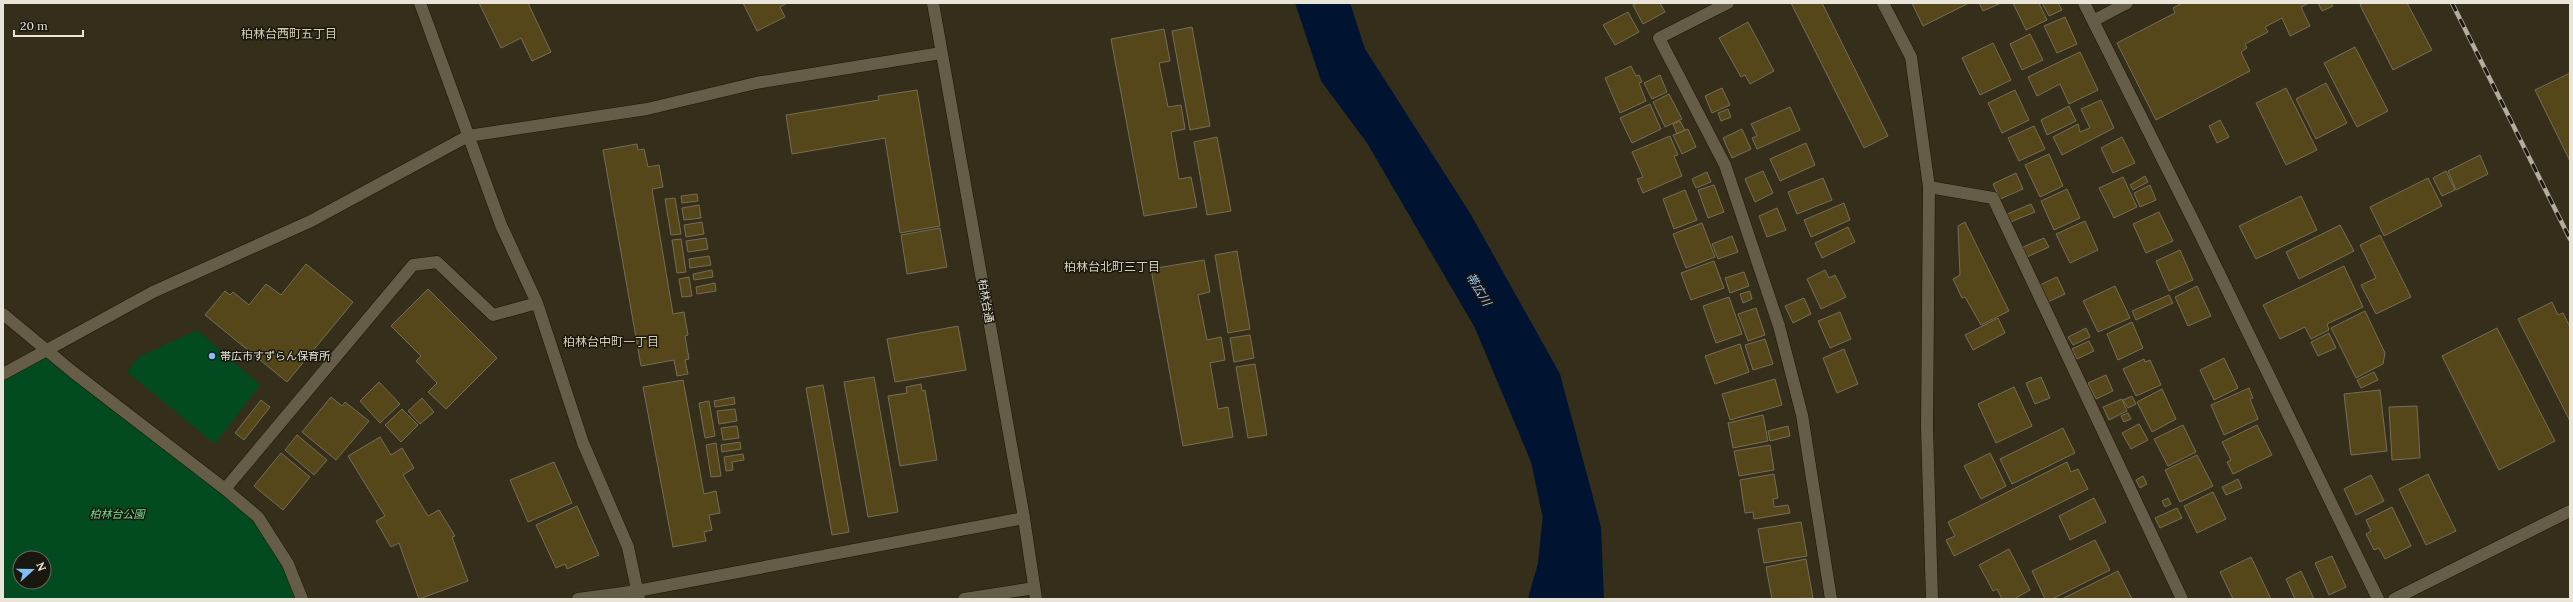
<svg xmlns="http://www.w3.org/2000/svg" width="2573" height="602" viewBox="0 0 2573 602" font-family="Lora,'Noto Sans JP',serif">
  <rect width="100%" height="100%" fill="#352e1a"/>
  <!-- green -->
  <path fill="#024a20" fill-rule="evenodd" d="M197,330L260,385L215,444L127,372L139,357Z
    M48,351L258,517L302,599H3V374ZM20,558H44V582H20Z"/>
  <!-- water -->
  <path fill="#001432" d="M1295,3H1350L1365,49L1470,213L1560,374L1601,527L1604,599H1560L1531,462L1475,328L1367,143L1321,81Z"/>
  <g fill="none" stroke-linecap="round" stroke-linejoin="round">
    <!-- river -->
    <path stroke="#001432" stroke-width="41" d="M1549,599L1558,568L1563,520"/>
  </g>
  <!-- building -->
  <path fill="#554719" stroke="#756e58" d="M479,3H528L551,52L532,61L521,38L501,48Z
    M743,3H787L780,7L785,17L757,31Z
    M1637,3H1660L1665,12L1643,24L1633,5Z
    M1791,3H1822L1888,136L1864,148Z
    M1912,3H1969L1923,26Z
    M1979,3H2001L1983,11Z
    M2013,3H2039L2047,20L2026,30Z
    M2042,3H2058L2062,10L2049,16Z
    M2182,3H2309L2301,7L2310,26L2290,36L2282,18L2265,27L2268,32L2245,44L2247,48L2241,52L2250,71L2156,120L2117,43L2175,13L2173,8Z
    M2318,3H2331L2333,6L2322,11Z
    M2364,3H2407L2432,50L2393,70L2360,5Z
    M1628,12L1639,32L1615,45L1603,25Z
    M2065,17L2077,44L2057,53L2044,26Z
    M1748,22L1774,71L1750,84L1745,75L1741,77L1719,38Z
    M1192,27L1210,126L1190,130L1172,31Z
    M1164,29L1170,61L1159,63L1168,107L1181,105L1185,129L1171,132L1179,179L1191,177L1197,207L1144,216L1111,39Z
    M2030,34L2043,60L2022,70L2010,44Z
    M1993,43L2011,80L1980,95L1962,58Z
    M2355,47L2388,111L2357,127L2324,63Z
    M2080,52L2098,90L2069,104L2060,84L2037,96L2028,77Z
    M1631,66L1636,76L1639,75L1642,82L1639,83L1646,101L1620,113L1605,78Z
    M2570,73V161L2535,90Z
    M1660,75L1667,92L1652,99L1644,83Z
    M2326,83L2347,123L2316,139L2296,99Z
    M1722,88L1730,105L1712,113L1705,96Z
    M2286,88L2317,150L2286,165L2256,103Z
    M917,90L940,226L900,233L885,138L792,154L786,115L879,100L878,96Z
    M2015,90L2029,120L2002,133L1988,103Z
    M1669,94L1682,119L1665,127L1653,102Z
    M2101,100L2114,128L2062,155L2053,137L2078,124L2080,132L2090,128L2081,109Z
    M1650,104L1661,129L1632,143L1620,118Z
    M2069,106L2076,121L2047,135L2041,120Z
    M1790,107L1800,130L1757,149L1752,138L1757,136L1751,124Z
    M1728,109L1731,117L1721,121L1718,113Z
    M2220,120L2229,137L2217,143L2209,126Z
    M1680,121L1685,130L1677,134L1673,124Z
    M2034,126L2045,149L2019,161L2008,138Z
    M1688,129L1696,147L1682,154L1673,135Z
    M1742,129L1751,149L1732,158L1723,138Z
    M1670,136L1678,155L1674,156L1682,176L1643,193L1637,179L1643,177L1632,152Z
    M1217,137L1231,211L1207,215L1194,142Z
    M2122,137L2135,163L2113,173L2101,148Z
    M1806,143L1815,165L1780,181L1770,159Z
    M637,144L638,150L644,149L648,167L659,165L663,187L652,189L673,314L684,312L688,335L685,336L689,359L685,360L688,374L677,376L674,360L641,366L603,150Z
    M2049,154L2063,186L2040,197L2025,165Z
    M2480,155L2488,174L2456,190L2448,171Z
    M1763,171L1773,193L1755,202L1745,179Z
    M2446,171L2455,190L2442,196L2433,178Z
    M1707,172L1711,182L1696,188L1692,179Z
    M2016,173L2023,189L2000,199L1993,184Z
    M2145,176L2148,182L2133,190L2130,185Z
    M2123,177L2137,207L2114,218L2099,188Z
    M1823,178L1832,200L1797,214L1788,192Z
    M2428,178L2442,206L2384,236L2370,207Z
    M1714,185L1724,212L1708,218L1698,190Z
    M2150,185L2156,200L2140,207L2134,193Z
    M2067,189L2080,218L2054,230L2041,201Z
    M1685,190L1697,220L1674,229L1663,199Z
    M697,194L698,201L682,203L681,196Z
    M2301,196L2317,230L2256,259L2239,226Z
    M675,198L681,234L671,235L665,199Z
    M1844,203L1850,220L1811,237L1804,220Z
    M2031,204L2035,212L2008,223L2005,215Z
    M699,205L701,218L684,220L682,208Z
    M1777,208L1786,230L1767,237L1759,216Z
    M2159,212L2173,241L2146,253L2133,224Z
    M2085,221L2098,250L2070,263L2056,234Z
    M702,222L704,234L686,237L684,225Z
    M1965,222L2009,311L1981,325L1965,297L1962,298L1953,279L1960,275L1958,226Z
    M1702,223L1715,257L1686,268L1673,234Z
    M2340,225L2354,251L2299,279L2286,252Z
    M1848,227L1855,242L1822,258L1815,243Z
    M940,228L947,267L907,274L901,235Z
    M2380,235L2411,297L2376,314L2361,285L2376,278L2360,245Z
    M1732,236L1738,252L1718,259L1712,244Z
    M706,238L708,249L688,252L686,241Z
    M2044,238L2049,247L2027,257L2023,247Z
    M681,239L686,272L677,273L672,240Z
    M2180,250L2193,280L2169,291L2156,261Z
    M1237,251L1250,329L1228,333L1215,255Z
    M709,256L711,265L690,268L689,259Z
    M1204,260L1210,292L1198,295L1207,340L1221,337L1225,360L1210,363L1218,409L1228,407L1233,437L1183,446L1151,269Z
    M1714,261L1724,288L1691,300L1681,273Z
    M306,264L353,302L287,382L205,315L225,291L230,295L233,292L249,305L266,284L281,295Z
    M2344,266L2363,307L2327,324L2329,330L2311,339L2305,327L2280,339L2263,305Z
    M712,270L713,277L694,280L693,274Z
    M1825,270L1829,278L1835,275L1846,297L1821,309L1807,279Z
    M1744,272L1749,286L1730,293L1725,278Z
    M689,277L692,296L682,297L679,279Z
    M2057,277L2065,294L2048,302L2040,285Z
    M715,283L716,291L697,294L696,287Z
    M2115,286L2130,318L2098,332L2083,301Z
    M2197,286L2211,316L2188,326L2175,297Z
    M428,289L497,358L446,409L428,392L437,383L416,361L421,356L391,326Z
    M1750,291L1752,299L1743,303L1740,294Z
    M2169,295L2173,303L2136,320L2132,311Z
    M1729,297L1742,334L1716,343L1703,306Z
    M1804,298L1811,314L1793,323L1785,306Z
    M2552,302L2558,315L2563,313L2570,327V421L2518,319Z
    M1756,308L1765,335L1748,341L1738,314Z
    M2365,311L2385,353L2383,364L2356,378L2331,328Z
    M1840,312L1851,339L1830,348L1818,321Z
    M1998,318L2005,333L1973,350L1965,335Z
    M2132,322L2143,348L2118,360L2107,334Z
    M958,326L966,370L895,382L887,339Z
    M2086,328L2090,337L2073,345L2068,337Z
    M2497,328L2555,441L2499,470L2442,356Z
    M2329,333L2336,348L2318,356L2311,342Z
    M1250,335L1254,358L1234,362L1230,338Z
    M1765,339L1773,364L1753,370L1745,345Z
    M2089,341L2094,351L2077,359L2072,349Z
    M1740,344L1749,372L1715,384L1705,356Z
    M1844,349L1858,384L1837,393L1823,358Z
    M2224,358L2238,388L2214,400L2200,370Z
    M2144,359L2145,362L2150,360L2161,385L2136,396L2123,369Z
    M1255,364L1267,435L1248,438L1236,367Z
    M2374,372L2378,380L2361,388L2357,380Z
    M2106,375L2113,391L2096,399L2088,383Z
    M874,377L898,512L868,517L844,382Z
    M2041,377L2050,398L2035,404L2026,383Z
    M1775,379L1782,405L1730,420L1722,394Z
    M683,380L704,494L716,491L720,513L709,515L712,530L704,532L706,541L673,547L643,387Z
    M379,382L400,404L380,423L360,401Z
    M921,384L922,391L925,390L937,460L900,466L888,396L907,393L906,387Z
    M823,385L849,532L832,535L806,388Z
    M2014,387L2032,426L1996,443L1978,404Z
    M2249,388L2253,398L2250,399L2258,419L2224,435L2211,405Z
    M2162,389L2176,419L2152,432L2137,402Z
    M2380,390L2387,451L2351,455L2344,394Z
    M2132,396L2136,404L2128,408L2123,400Z
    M331,397L342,406L345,402L369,421L336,460L302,432Z
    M734,397L735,404L715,407L714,401Z
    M422,398L434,412L420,424L408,411Z
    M2122,399L2127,411L2109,420L2103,407Z
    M261,400L270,407L244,440L235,433Z
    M709,401L715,436L705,438L699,403Z
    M2417,406L2420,458L2392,460L2389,407Z
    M402,409L418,425L401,442L385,425Z
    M735,409L737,421L719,424L717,411Z
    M2128,413L2131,419L2124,422L2121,416Z
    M1763,415L1768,441L1733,448L1728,423Z
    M2139,424L2148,440L2131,449L2122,433Z
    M2183,425L2196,452L2168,466L2154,439Z
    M2257,425L2272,455L2233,474L2227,462L2231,460L2222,442Z
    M737,426L739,438L723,440L721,428Z
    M1788,426L1790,436L1770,441L1768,431Z
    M2063,428L2075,453L2012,484L2000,459Z
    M297,435L327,460L314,475L285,450Z
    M380,437L391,455L402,448L414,468L403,475L428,516L439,510L455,536L452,537L468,581L419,599L399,543L391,547L376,521L385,516L348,456Z
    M740,442L741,449L722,452L721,445Z
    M716,443L721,476L711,477L706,445Z
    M1770,445L1774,470L1739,476L1734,451Z
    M281,453L310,477L283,510L254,486Z
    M1990,453L2006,486L1981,499L1964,466Z
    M743,454L744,460L732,462L733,470L726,471L724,457Z
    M2197,455L2213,486L2180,502L2165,470Z
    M554,462L572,503L528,522L510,480Z
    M2067,462L2071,472L2078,469L2088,489L1954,556L1946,540L1955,536L1948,522Z
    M1774,474L1778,498L1773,499L1774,507L1788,505L1790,513L1754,519L1753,512L1745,513L1740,480Z
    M2428,474L2456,531L2426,545L2399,489Z
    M2371,475L2384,501L2356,515L2344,489Z
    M2143,476L2147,484L2140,488L2136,480Z
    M2238,479L2242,488L2226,495L2222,487Z
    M2213,492L2226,519L2197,533L2184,506Z
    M2094,498L2106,522L2070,540L2059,516Z
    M2168,498L2171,504L2165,507L2162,501Z
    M577,506L599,555L567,569L565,564L556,568L536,525Z
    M2392,507L2411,546L2385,559L2379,548L2374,550L2366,534L2371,531L2366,520Z
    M2177,508L2182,518L2160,528L2155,518Z
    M1801,522L1807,556L1764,563L1758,529Z
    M2095,540L2110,570L2052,599H2045L2032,571Z
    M2009,549L2030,590L2014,599H2002L1997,589L1993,591L1979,565Z
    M2332,556L2346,587L2329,595L2315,563Z
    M2251,557L2271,599H2233L2220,572Z
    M1806,559L1813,598L1772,599L1766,567Z
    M2118,571L2132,599H2062Z
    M2301,571L2314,599H2295L2286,579Z"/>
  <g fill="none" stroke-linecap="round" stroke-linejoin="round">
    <defs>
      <path id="minor" d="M420,3L501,225L537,303L583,443L628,547L639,599
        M1728,3L1659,38L1725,165L1779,326L1802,415L1831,599
        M1883,3L1911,57L1929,187L1993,198L2182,599
        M2084,3L2198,230L2378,599
        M2093,21L2127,3
        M1929,187L1927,427L1932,599
        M3,314L73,372L225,489L258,517L288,564L302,599
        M3,374L153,292L311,221L468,136L647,109L756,83L941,53
        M225,489L413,265L437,262L493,315L537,303
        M578,599L637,591L1024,518
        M964,599L1034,588"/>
      <path id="tertiary" d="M933,3L1024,518L1036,599
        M2394,599L2570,511"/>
    </defs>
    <!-- minor casing -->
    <use href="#minor" stroke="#1d1604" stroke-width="13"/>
    <!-- tertiary casing -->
    <use href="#tertiary" stroke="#1d1604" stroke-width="13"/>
    <!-- minor -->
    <use href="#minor" stroke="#655d48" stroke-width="12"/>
    <!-- tertiary -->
    <use href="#tertiary" stroke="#655d48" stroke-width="12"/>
    <defs>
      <path id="rail" d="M2452,3L2570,239"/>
    </defs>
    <!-- rail casing -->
    <use href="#rail" stroke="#b2ad9e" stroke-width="4.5"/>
    <!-- rail -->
    <use href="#rail" stroke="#1a170e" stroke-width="3" stroke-dasharray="9" stroke-linecap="butt"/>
  </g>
  <!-- markers -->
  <circle fill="#7ebef9" stroke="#1a170e" stroke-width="1.5" cx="212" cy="356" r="4"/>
  <g text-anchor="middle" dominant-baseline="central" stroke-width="3" stroke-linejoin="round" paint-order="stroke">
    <!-- street labels -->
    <g font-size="11" fill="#e8e4d7" stroke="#1a170e">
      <text transform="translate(986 301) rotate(80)">柏林台通</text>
    </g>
    <!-- poi labels -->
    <g font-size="11" fill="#e8e4d7" stroke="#1a170e" text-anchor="start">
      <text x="220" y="356">帯広市すずらん保育所</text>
    </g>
    <!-- park labels -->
    <g font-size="11" font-style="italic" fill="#78db92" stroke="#1a170e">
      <text x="117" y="514">柏林台公園</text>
    </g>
    <!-- neighbourhood labels -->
    <g font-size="12" fill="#d6ceb6" stroke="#1a170e">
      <text x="289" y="33">柏林台西町五丁目</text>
      <text x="1112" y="266">柏林台北町三丁目</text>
      <text x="611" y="341">柏林台中町一丁目</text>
    </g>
    <!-- water labels -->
    <g font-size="12" font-style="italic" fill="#a1c7fb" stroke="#1a170e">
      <text transform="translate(1479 289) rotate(59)">帯広川</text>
    </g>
  </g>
  <!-- border -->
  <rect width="2573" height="602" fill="none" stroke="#e8e4d7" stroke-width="8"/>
  <!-- north arrow -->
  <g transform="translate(32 570) rotate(69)"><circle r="19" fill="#1a170e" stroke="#6c695e"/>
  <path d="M0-3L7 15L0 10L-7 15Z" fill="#7ebef9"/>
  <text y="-6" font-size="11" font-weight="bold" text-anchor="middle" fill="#e8e4d7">N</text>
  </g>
  <!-- scale -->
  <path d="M14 30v6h69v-6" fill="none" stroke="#e8e4d7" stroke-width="2"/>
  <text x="20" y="30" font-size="12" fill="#e8e4d7" stroke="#1a170e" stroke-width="3" paint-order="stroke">20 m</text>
</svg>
